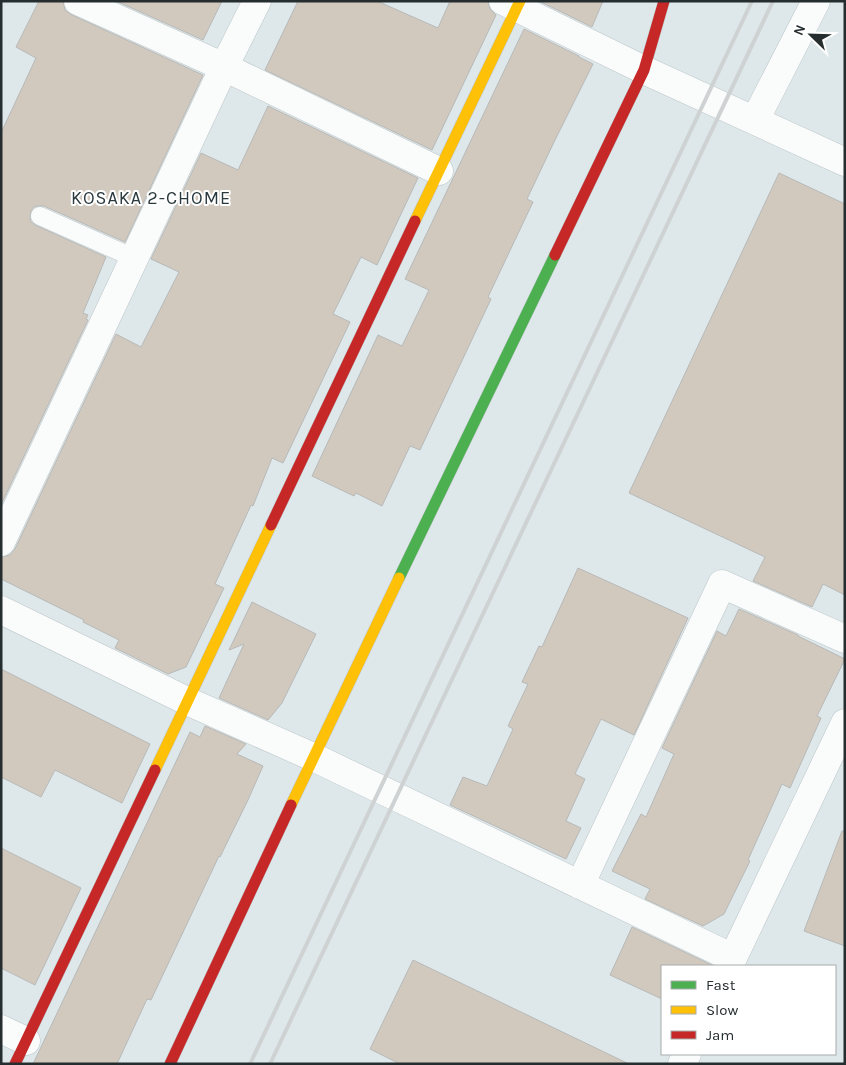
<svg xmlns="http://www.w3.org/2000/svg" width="846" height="1065" viewBox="0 0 846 1065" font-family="Karla,sans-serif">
  <rect width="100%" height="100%" fill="#dee8eb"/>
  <!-- building -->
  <path fill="#d2c9be" stroke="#b7b9b8" d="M39,1H63L65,10L72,15L203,75L125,242L44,206H38L34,207L31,211L30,218L31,222L35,225L106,257L83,313L88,315L86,319L88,320L1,505V133L36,58L16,47Z
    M116,1H222L203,40Z
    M298,1H377L438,28L450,1H488L490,9L496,15L432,150L265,70Z
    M539,1H603L592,27Z
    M524,29L579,56V57L593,64L554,142L527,199L533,202L488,297L491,299L420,450L410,446L382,506L356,493L354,496L312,476L378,335L402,346L429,290L405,279Z
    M268,106L418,178L377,265L361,257L333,314L350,322L283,463L272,458L253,506L251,505L215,584L224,588L186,667L168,674L115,648L119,640L83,622L84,620L1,579V557L10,555L15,549L116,334L141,347L179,272L151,259L201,153L238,170Z
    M779,173L845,204V595L823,584L812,607L753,581L765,557L629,493Z
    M578,568L688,618L634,735L601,719L575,774L585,779L566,821L581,828L566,859L450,805L463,777L487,786L513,729L508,726L528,684L522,682L539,646L542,647Z
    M252,602L316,634L282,703L268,720L219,698L244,644L229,650Z
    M739,609L798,635V636L845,659L817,716L821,718L790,788L782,784L748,860L750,861L724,914L703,926L645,899L650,889L612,871L641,814L646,817L674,754L662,748L717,631L726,636Z
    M1,669L150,744L122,803L55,770L41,797L1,777Z
    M205,726L246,744L237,754L263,766L248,800L220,857L219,856L151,1000L147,999L117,1064H33L190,732L200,737Z
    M842,831H845V946L804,931Z
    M1,848L81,888L35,985L1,968Z
    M632,927L714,966H662V999L610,975Z
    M413,960L629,1064H400L370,1049Z"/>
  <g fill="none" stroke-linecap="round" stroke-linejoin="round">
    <defs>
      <path id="lane" d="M40,216L134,258"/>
      <path id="street" d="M78,1L224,67L439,171
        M503,1L644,70L845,162
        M755,120L816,1
        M1,542L224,67L257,1
        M1,610L187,701L313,757L733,958
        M580,885L722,584L845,639
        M729,966L845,723
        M1,1029L26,1041
        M682,1064L687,1054"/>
      <path id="fast" d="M399,578L555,255"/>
      <path id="slow" d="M415,221L520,1
        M155,770L271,525
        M291,805L399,578"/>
      <path id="jam" d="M555,255L644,70L664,1
        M271,525L415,221
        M15,1064L155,770
        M170,1064L291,805"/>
    </defs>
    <!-- lane casing -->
    <use href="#lane" stroke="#bdc5c7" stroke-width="19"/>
    <!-- street casing -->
    <use href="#street" stroke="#bdc5c7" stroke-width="29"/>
    <!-- fast casing -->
    <use href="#fast" stroke="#bdc5c7" stroke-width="12"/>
    <!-- slow casing -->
    <use href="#slow" stroke="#bdc5c7" stroke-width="12"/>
    <!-- jam casing -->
    <use href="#jam" stroke="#bdc5c7" stroke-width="12"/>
    <!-- lane -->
    <use href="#lane" stroke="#fafcfc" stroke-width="18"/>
    <!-- street -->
    <use href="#street" stroke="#fafcfc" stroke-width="28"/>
    <!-- fast -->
    <use href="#fast" stroke="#4caf50" stroke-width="11"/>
    <!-- slow -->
    <use href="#slow" stroke="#ffc107" stroke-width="11"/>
    <!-- jam -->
    <use href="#jam" stroke="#c62828" stroke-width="11"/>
    <!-- rail -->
    <path stroke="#cfd2d3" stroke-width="4" d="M250,1064L752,1
      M270,1064L773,1"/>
  </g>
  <g text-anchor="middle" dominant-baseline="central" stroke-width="4" stroke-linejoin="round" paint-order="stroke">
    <!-- neighbourhood labels -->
    <g font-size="18" letter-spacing="1" fill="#29393e" stroke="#fff">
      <text x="151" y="198">KOSAKA 2-CHOME</text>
    </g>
  </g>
  <!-- border -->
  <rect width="846" height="1065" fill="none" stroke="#252d2f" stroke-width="5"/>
  <!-- legend -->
  <rect x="661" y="965" width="175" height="90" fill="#ffffff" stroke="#a8abac"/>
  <rect x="671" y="981" width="25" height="8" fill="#4caf50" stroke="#a8abac"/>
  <text x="706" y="990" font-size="15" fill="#252d2f">Fast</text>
  <rect x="671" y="1006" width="25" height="8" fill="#ffc107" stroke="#a8abac"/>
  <text x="706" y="1015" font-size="15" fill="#252d2f">Slow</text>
  <rect x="671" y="1031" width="25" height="8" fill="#c62828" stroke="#a8abac"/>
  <text x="706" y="1040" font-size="15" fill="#252d2f">Jam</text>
  <!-- north arrow -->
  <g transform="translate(811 35) rotate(293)" stroke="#ffffff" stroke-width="4" paint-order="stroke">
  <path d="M0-4L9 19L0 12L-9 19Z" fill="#252d2f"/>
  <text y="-8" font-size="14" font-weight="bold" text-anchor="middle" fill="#252d2f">N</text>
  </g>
</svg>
